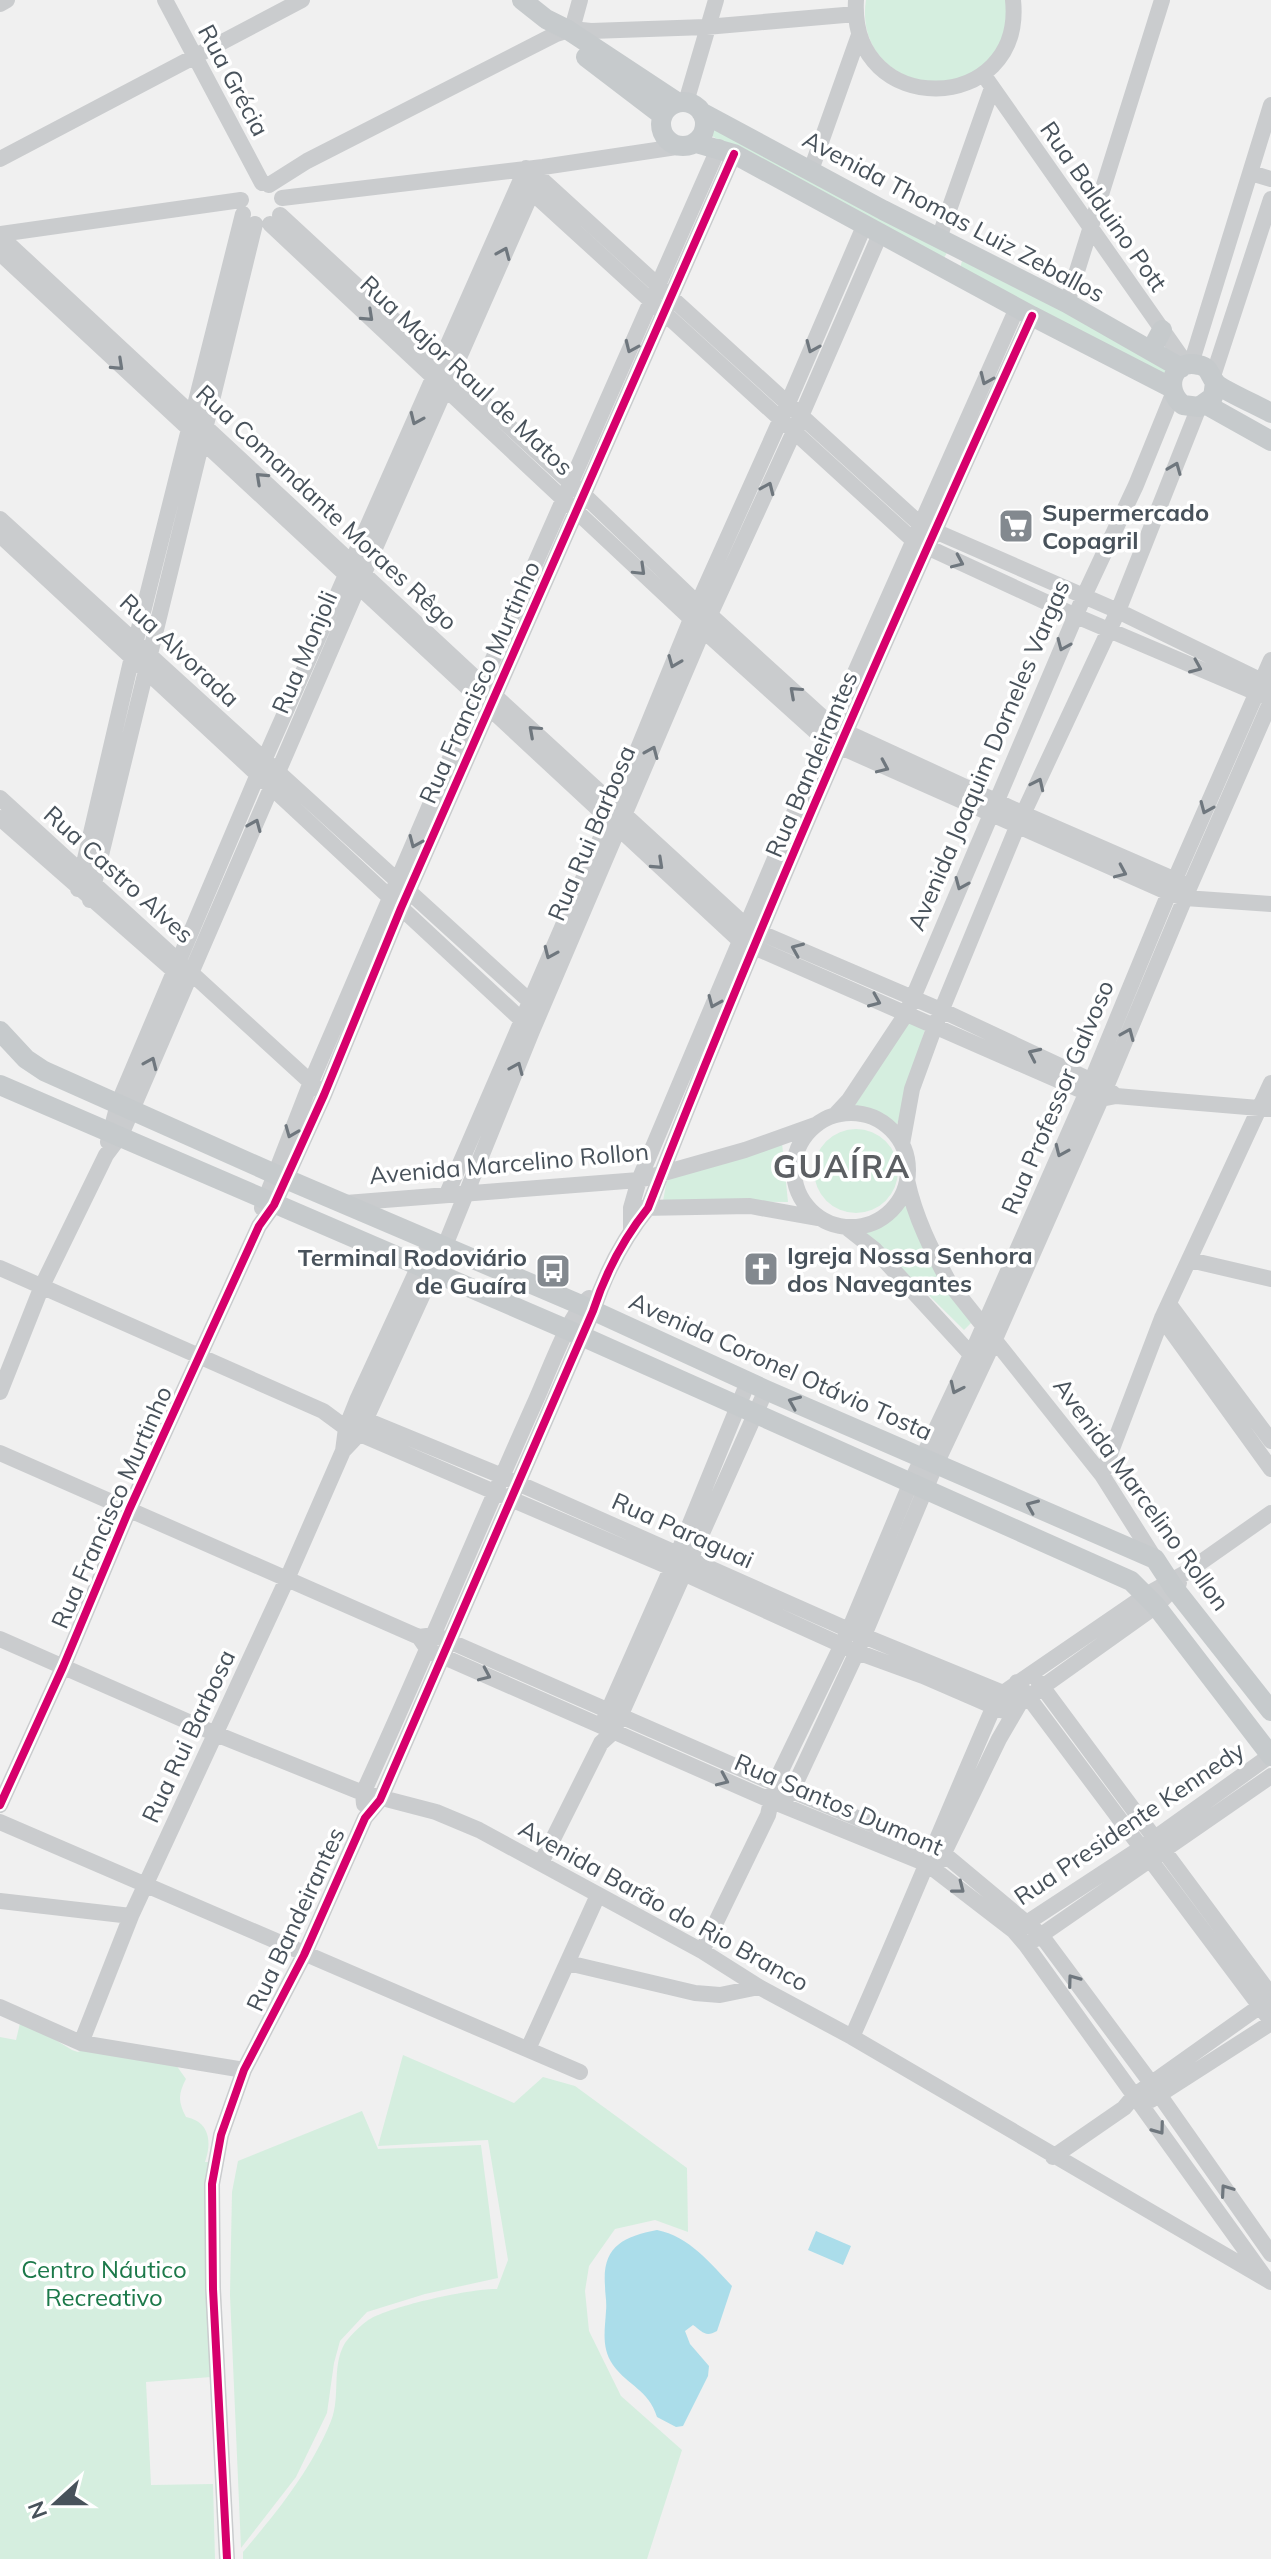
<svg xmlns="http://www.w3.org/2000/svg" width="1271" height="2559" viewBox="0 0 1271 2559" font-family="Mulish,sans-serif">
  <rect width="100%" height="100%" fill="#f0f0f0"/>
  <!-- green -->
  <path fill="#d5eedf" d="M866,0H1006C1006,9 1008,22 1005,31C978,116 852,88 866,0Z
    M708,122L949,249L944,258L706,133Z
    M962,261L999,276L1168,366L1163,375L960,268Z
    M907,1021L925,1029L897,1125L854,1107Z
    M814 1171a42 42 0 1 1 84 0a42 42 0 1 1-84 0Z
    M782,1143L788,1202L663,1201L668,1174Z
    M904,1198L975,1319L964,1330L862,1229L886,1217Z
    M21,2019L72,2050L78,2052L87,2048L176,2065L186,2079C178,2094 178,2102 186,2117C210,2122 212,2142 205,2162H211V2377L146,2382L151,2485L213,2484L215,2559H0V2037L16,2040Z
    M403,2055L514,2103L543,2077L575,2086L687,2168L688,2232L655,2220L615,2229L589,2266L585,2291L589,2331L621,2396L682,2450L647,2559H243V2552C277,2512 311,2470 331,2421C341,2397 331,2366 345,2343C350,2336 360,2326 367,2321C385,2307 473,2288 497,2289L508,2260L488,2140L378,2146Z
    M362,2111L378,2149L481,2145L498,2278L425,2294L367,2312L340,2341L334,2363L327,2413L296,2477L241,2548L230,2295L232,2192L238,2161Z"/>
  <!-- water -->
  <path fill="#abddea" d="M657,2230C689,2236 711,2264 732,2286L717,2331C705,2338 702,2331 693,2325L685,2331L690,2344L709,2366L708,2376L683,2426L676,2427L657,2417C648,2389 628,2386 613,2365C601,2348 605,2330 606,2311C607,2302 605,2294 605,2286C602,2247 622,2237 657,2230Z
    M816,2231L851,2246L843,2265L808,2250Z"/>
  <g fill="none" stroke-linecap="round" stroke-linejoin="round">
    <!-- minor -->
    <path stroke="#caccce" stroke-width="16" d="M165,0L262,183
      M856,0C849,120 1025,116 1013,0
      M0,4L7,0
      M572,29L580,0
      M983,74L1187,365
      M686,102L716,0
      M0,159L302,0
      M811,170L859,35
      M1251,173L1271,179
      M531,174L539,177L921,525L1118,611L1270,685
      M269,185L307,161L556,34L572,29L591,31L706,27L856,14
      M524,185L914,541L1076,616L1266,697
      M282,198L543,167L683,146
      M280,215L585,496L698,604L831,725L1024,814L1185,884
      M270,224L703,630L825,740L1169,893L1185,898L1271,904
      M0,234L241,200
      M0,236L482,684L747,927L941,1010L1105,1087L1116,1096
      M939,238L992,88
      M0,253L740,941L1101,1099L1116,1096L1271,1109
      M1067,303L1162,0
      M1191,364L1271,105
      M1213,376L1271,199
      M0,519L536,1007
      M0,535L526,1024
      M0,798L317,1088
      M0,818L181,977
      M78,889L135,644L243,214
      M90,900L255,224
      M794 1170a57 57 0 1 1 114 0a57 57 0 1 1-114 0Z
      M836,1114L849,1100L906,1014L1084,596L1136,485L1173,394
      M108,1142L118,1104L258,774L526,168
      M902,1144L912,1089L935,1026L1017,827L1118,611L1199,407
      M907,1180C915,1218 932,1251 950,1284L1102,1475L1155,1559
      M447,1194L615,805L691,619L788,403L865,224
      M346,1203L639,1180L745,1150L815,1125
      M262,1208L311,1082L482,684L719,147
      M641,1208L750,1206L817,1218
      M846,1227L874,1249L976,1360
      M631,1229V1208L639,1180L825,740L1017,308
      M1190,1260L1271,1279
      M0,1268L323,1411L346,1428L369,1438L683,1573L857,1652L923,1676L1013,1715
      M1169,1304L1271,1441
      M1162,1318L1271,1469
      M0,1392L42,1286L106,1155L121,1135L364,573L543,167
      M356,1416L502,1476L849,1630L1003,1693L1020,1703
      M343,1451L359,1434L444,1248L532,1031L703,630L802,414L881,232
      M0,1453L419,1637L435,1635L449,1641L792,1791L944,1854L1041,1935L1151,2083L1271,2254
      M1102,1475L1162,1318L1271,1083
      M419,1637L428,1650L772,1801L927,1864L1014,1931L1026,1945L1264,2276
      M0,1639L216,1734L363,1793L436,1812L479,1830L702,1951L759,1987L852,2037L1271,2282
      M1038,1681L1271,1995
      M1017,1682L1271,2021
      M605,1718L678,1553L748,1382
      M787,1797L792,1791L857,1652L936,1464L995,1339L1101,1099L1190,886L1271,701
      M364,1804L363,1793C423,1663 477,1531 536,1400C548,1374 569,1314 589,1298
      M0,1805L63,1667L129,1510L259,1226L274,1205L324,1095L401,908L734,154
      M0,1822L580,2072
      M940,1861L999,1739L1020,1703L1156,1606L1179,1583
      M541,1863L601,1743L613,1732L766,1390
      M0,1901L131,1916
      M1022,1926L1141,1848L1271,1755
      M1034,1940L1271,1776
      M702,1951L768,1815L775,1783L849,1630L911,1482L971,1355L1086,1094L1169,893L1271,660
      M568,1963L695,1993L720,1995L759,1987
      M0,2007L81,2043L244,2070
      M852,2037C901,1927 946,1816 994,1706L1003,1693L1146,1595L1187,1572L1271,1513
      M81,2043L131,1916L287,1579L343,1451L346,1428L358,1398L430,1242
      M528,2049L598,1895
      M1151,2100L1271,2023
      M1053,2157L1124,2108L1135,2095L1266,2002
      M227,2559L213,2289L212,2184L221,2135L244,2070L304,1955L365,1818L380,1800L593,1311C605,1274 624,1238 648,1208C766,906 898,610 1032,316"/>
    <!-- major -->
    <path stroke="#c6cacc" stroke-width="20" d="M522,0L546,19L568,30L677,102
      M586,57L662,115
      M661 124a22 22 0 1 1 44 0a22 22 0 1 1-44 0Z
      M701,112L883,210L1067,303L1181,368
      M696,143L734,154L1032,316L1172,388
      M1148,349L1155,343L1162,330
      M1215,383L1213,397L1199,407L1183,405C1163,390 1172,358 1199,365C1210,367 1209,375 1215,382C1220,389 1261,407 1271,413
      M1205,404L1271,441
      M0,1031L26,1059L44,1071L286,1179L581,1305L766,1390L1155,1559L1174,1588L1271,1711
      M0,1085L568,1330L1131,1581L1156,1606L1271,1756"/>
    <defs>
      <path id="cycleway" d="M0,1805L63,1667L129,1510L259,1226L274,1205L324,1095L401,908L734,154
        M227,2559L213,2289L212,2184L221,2135L244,2070L304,1955L365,1818L380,1800L593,1311C605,1274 624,1238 648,1208C766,906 898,610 1032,316"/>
    </defs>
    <!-- cycleway casing -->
    <use href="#cycleway" stroke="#fff" stroke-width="13"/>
    <!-- cycleway -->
    <use href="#cycleway" stroke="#d6006c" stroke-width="8"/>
  </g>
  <!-- one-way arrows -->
  <defs><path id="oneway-chevron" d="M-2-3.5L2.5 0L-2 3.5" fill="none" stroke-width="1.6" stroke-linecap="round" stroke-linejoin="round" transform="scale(2)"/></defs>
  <g stroke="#6f777e">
    <use href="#oneway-chevron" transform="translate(504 253) rotate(-67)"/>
    <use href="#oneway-chevron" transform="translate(368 316) rotate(43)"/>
    <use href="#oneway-chevron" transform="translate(631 347) rotate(114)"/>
    <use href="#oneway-chevron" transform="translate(812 347) rotate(113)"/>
    <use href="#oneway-chevron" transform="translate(118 365) rotate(43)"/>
    <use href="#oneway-chevron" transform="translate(986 379) rotate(114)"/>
    <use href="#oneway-chevron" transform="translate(416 419) rotate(114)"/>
    <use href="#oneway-chevron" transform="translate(1175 468) rotate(-68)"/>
    <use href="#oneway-chevron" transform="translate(261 478) rotate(-137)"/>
    <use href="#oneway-chevron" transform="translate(768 488) rotate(-66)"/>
    <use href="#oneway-chevron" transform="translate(958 562) rotate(24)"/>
    <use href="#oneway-chevron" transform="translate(640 570) rotate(44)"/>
    <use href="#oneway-chevron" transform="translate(1063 645) rotate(113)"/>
    <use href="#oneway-chevron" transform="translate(674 662) rotate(112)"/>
    <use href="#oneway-chevron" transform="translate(1196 667) rotate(23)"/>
    <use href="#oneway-chevron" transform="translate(795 692) rotate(-138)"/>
    <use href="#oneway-chevron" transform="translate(534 731) rotate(-138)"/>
    <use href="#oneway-chevron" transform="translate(652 752) rotate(-67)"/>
    <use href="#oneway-chevron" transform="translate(883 767) rotate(24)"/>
    <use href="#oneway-chevron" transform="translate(1038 784) rotate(-65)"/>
    <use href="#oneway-chevron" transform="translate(1206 808) rotate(113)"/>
    <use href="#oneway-chevron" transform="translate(255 825) rotate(-67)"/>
    <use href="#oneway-chevron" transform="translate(415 842) rotate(113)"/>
    <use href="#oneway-chevron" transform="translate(658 864) rotate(43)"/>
    <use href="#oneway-chevron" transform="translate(1121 872) rotate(24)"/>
    <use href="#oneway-chevron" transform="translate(961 884) rotate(113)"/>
    <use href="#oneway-chevron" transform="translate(797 949) rotate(-157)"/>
    <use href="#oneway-chevron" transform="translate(550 953) rotate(114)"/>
    <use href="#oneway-chevron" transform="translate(875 1001) rotate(23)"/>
    <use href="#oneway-chevron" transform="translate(714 1002) rotate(113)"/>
    <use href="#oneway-chevron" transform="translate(1128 1034) rotate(-67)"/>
    <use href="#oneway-chevron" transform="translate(1034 1054) rotate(-155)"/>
    <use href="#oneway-chevron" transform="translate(151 1063) rotate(-66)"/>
    <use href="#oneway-chevron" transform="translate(517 1068) rotate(-67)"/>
    <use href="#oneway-chevron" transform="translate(291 1132) rotate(112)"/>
    <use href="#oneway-chevron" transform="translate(1061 1151) rotate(114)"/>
    <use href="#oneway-chevron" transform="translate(956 1388) rotate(115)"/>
    <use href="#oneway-chevron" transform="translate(485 1675) rotate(24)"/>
    <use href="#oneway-chevron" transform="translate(723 1780) rotate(24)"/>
    <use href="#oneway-chevron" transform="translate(959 1888) rotate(38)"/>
    <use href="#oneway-chevron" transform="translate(1073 1980) rotate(-126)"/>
    <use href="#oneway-chevron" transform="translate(1159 2129) rotate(54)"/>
    <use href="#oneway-chevron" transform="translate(1226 2190) rotate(-125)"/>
  </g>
  <g stroke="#6e767d">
    <use href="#oneway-chevron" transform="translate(794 1402) rotate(-157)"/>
    <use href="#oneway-chevron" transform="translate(1032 1506) rotate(-157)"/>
  </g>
  <!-- icons -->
  <defs>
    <symbol id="supermarket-square" viewBox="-11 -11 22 22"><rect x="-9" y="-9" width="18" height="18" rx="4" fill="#83898f" stroke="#fff"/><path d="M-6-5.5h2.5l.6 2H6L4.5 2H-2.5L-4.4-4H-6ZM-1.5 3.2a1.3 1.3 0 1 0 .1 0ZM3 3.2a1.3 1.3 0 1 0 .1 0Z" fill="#fff"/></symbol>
    <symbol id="church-square" viewBox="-11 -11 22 22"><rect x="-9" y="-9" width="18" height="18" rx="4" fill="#83898f" stroke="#fff"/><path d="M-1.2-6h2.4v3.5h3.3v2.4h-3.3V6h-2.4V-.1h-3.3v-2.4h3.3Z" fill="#fff"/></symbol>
    <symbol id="bus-square" viewBox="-11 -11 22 22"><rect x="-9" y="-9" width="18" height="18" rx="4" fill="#83898f" stroke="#fff"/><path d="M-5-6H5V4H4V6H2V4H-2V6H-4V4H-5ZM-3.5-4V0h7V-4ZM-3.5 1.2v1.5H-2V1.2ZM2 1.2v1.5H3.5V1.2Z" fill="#fff"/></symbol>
  </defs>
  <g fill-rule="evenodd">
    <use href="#supermarket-square" x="996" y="506" width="40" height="40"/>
    <use href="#church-square" x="741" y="1249" width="40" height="40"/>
    <use href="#bus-square" x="533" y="1251" width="40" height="40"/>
  </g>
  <g text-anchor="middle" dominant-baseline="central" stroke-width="7" stroke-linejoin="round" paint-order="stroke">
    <!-- street labels -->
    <g font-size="24" fill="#48525b" stroke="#fff">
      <text transform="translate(234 80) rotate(62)">Rua Grécia</text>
      <text transform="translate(1104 206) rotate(55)">Rua Balduino Pott</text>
      <text transform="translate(954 216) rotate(28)">Avenida Thomas Luiz Zeballos</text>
      <text transform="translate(467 375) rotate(43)">Rua Major Raul de Matos</text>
      <text transform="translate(327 507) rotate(43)">Rua Comandante Moraes Rêgo</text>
      <text transform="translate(180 650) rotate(43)">Rua Alvorada</text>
      <text transform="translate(304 652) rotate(-67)">Rua Monjoli</text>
      <text transform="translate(479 682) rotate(-66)">Rua Francisco Murtinho</text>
      <text transform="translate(988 755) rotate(-67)">Avenida Joaquim Dorneles Vargas</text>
      <text transform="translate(811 764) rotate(-67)">Rua Bandeirantes</text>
      <text transform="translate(591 833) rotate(-67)">Rua Rui Barbosa</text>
      <text transform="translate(119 874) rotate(42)">Rua Castro Alves</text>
      <text transform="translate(1057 1097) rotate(-67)">Rua Professor Galvoso</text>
      <text transform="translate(509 1163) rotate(-5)">Avenida Marcelino Rollon</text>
      <text transform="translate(781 1366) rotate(24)">Avenida Coronel Otávio Tosta</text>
      <text transform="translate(1142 1494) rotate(54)">Avenida Marcelino Rollon</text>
      <text transform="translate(111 1507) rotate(-66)">Rua Francisco Murtinho</text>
      <text transform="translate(683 1530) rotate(24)">Rua Paraguai</text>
      <text transform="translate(188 1736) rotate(-65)">Rua Rui Barbosa</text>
      <text transform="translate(839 1804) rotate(23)">Rua Santos Dumont</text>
      <text transform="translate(1129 1823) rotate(-34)">Rua Presidente Kennedy</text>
      <text transform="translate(664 1905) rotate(29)">Avenida Barão do Rio Branco</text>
      <text transform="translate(295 1919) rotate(-65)">Rua Bandeirantes</text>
    </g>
    <!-- poi labels -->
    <g font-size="24" font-weight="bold" fill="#48525b" stroke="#fff" text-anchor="start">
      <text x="1042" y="512">Supermercado<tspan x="1042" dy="28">Copagril</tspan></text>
      <text x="787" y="1255">Igreja Nossa Senhora<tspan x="787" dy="28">dos Navegantes</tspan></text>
      <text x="527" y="1257" text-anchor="end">Terminal Rodoviário<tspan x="527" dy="28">de Guaíra</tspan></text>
    </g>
    <!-- park labels -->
    <g font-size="24" fill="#1c794a" stroke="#fff">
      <text x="104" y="2269">Centro Náutico<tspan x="104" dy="28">Recreativo</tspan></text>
    </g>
    <!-- district labels -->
    <g font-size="32" font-weight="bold" letter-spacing="2" fill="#5c5f63" stroke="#fff">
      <text x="842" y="1166">GUAÍRA</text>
    </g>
  </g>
  <!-- north arrow -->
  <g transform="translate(56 2503) rotate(249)" stroke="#ffffff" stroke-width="6" paint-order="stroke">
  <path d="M0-6L14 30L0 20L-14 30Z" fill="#48525b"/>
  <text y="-12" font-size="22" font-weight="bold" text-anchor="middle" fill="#48525b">N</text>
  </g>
</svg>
